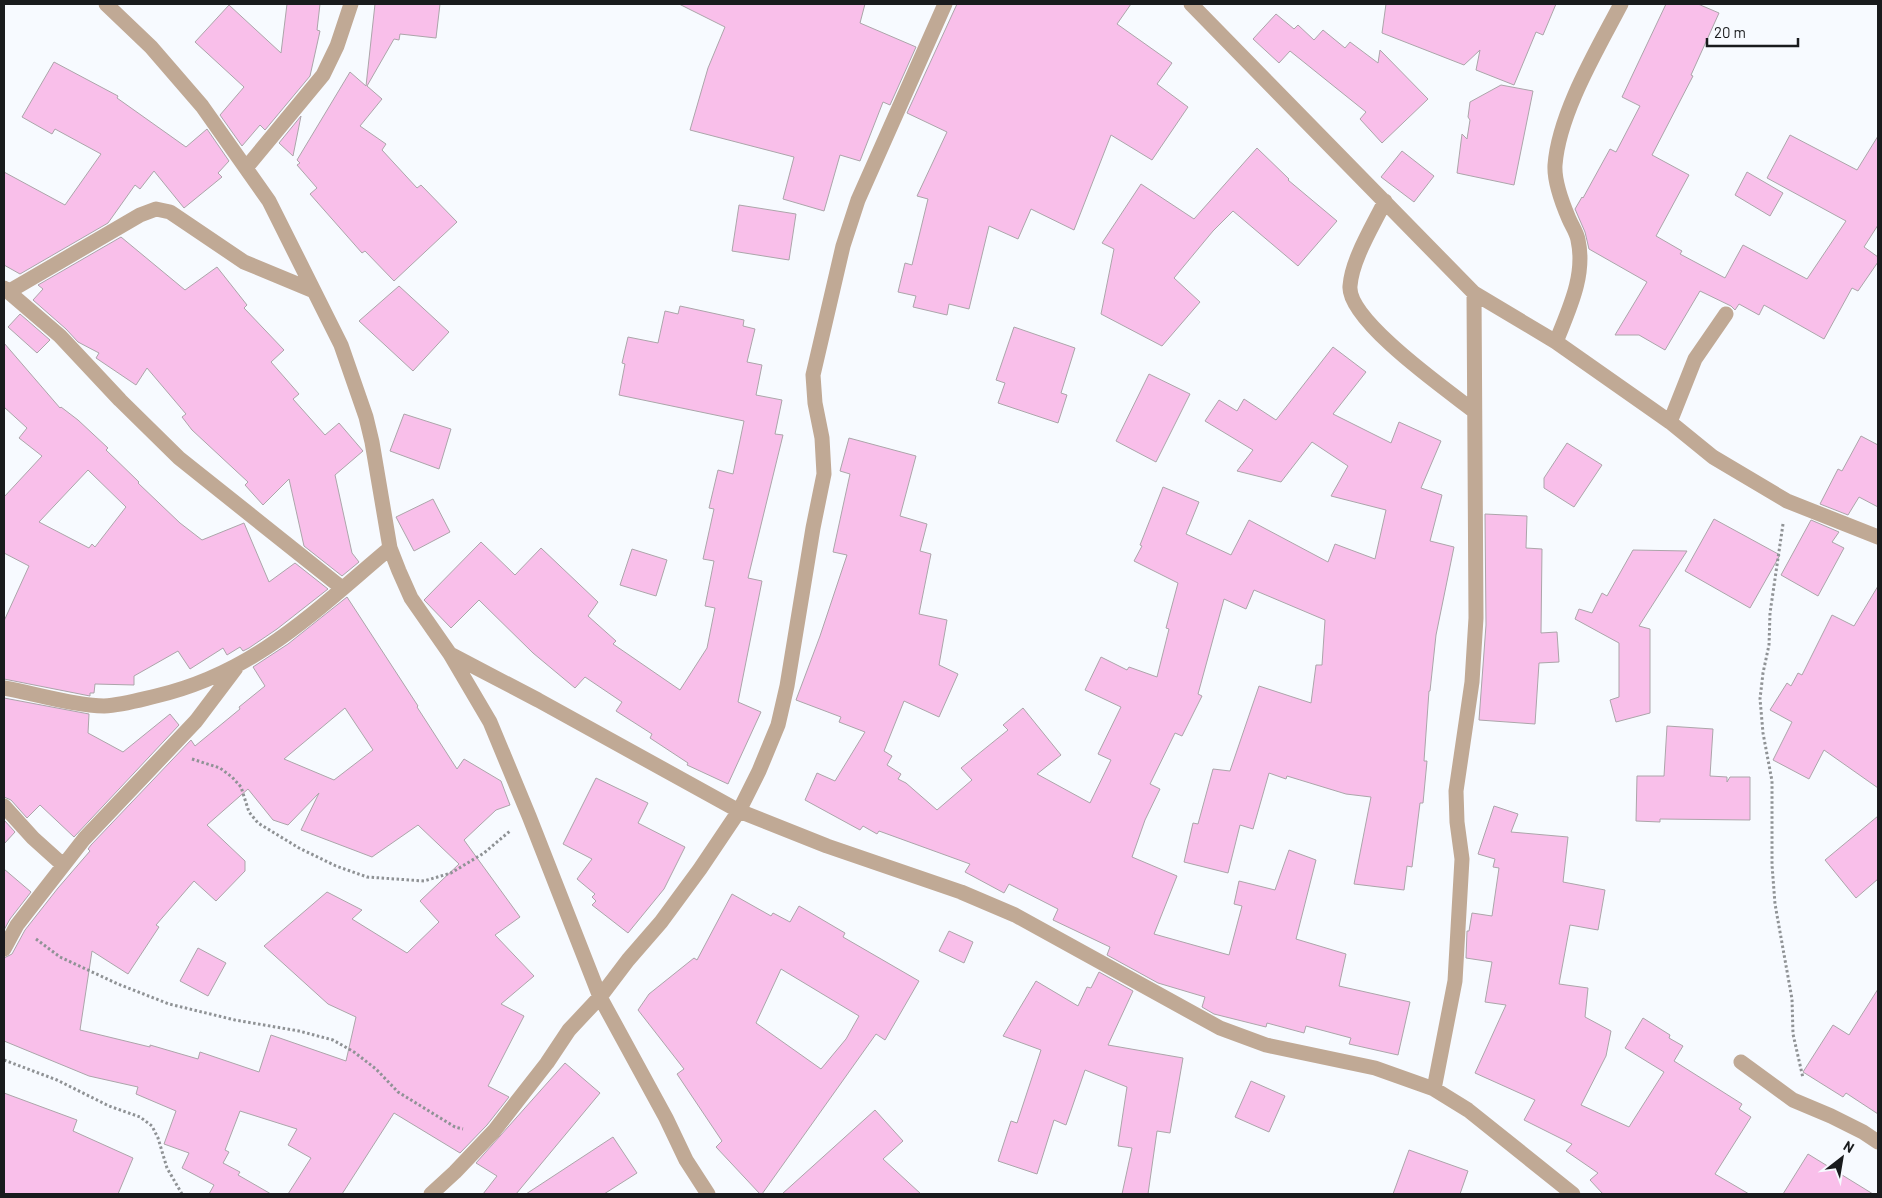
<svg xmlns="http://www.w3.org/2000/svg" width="1882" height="1198" viewBox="0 0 1882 1198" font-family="Barlow,sans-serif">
  <rect width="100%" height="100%" fill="#f7faff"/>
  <!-- building -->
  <path fill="#f9bfea" stroke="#aca5aa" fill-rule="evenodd" d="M287,4H320L317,30L320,31L310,76L265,130L260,125L242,146L220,115L244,87L195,42L229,5L281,53Z
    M375,4H440L436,38L400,34L399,40L394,39L367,86L382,99L360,126L386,144L382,150L417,188L421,185L457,222L394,281L365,251L362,253L310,194L317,188L297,165L300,163L297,160L350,72L366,86Z
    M679,4H865L860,23L916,47L890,105L883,102L860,161L840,155L824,211L783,199L794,157L690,130L708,68L725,27Z
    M957,4H1131L1117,24L1172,63L1157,84L1188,107L1152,160L1111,135L1074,230L1031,209L1018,239L989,226L969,309L949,304L947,315L913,307L916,296L898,292L905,263L912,265L928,199L917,196L947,132L907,113Z
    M1386,4H1556L1543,35L1536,32L1514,85L1476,70L1480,50L1464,65L1382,33Z
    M1666,4H1698L1719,13L1691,75L1693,76L1652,155L1689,175L1656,236L1682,251L1680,254L1725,278L1743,245L1807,279L1846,221L1767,178L1790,135L1857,170L1878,136V225L1864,247L1878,257V262L1858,291L1852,288L1824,339L1764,305L1759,315L1739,304L1735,310L1731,306L1700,291L1665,350L1639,335H1615L1647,282L1589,249L1585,232L1575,209L1582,197L1583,198L1610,149L1616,152L1640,106L1622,97Z
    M1276,14L1294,29L1298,25L1314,40L1323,30L1345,48L1350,42L1378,63L1380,50L1428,99L1382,143L1360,119L1366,112L1290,51L1279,63L1253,39Z
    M54,62L118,96L117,98L186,147L207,129L229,161L218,173L222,177L184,208L154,171L140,189L135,185L108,223L20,274L4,265V172L65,205L101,154L55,129L52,134L22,117Z
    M1501,85L1533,91L1514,185L1457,173L1462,134L1467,139L1470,120L1468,117L1470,102Z
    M301,116L293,156L279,143Z
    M1257,148L1289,179L1288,180L1337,221L1298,266L1233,211L1213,231L1174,278L1200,302L1162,346L1101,314L1114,249L1102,243L1141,184L1194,219Z
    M1402,151L1434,176L1414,202L1381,177Z
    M1747,172L1783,193L1770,216L1735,195Z
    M739,205L796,214L789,260L732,251Z
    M121,237L185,290L217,267L247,305L244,308L284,350L271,362L299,394L293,399L325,435L339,423L363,451L335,475L352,553L359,562L342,576L304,546L289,479L263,505L245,485L248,482L192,430L182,417L186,414L147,368L136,385L96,358L99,353L78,342L66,329L33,300L43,289L38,285Z
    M399,286L449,332L413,371L359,321Z
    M680,306L744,320L743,326L755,329L747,362L762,365L756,395L782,400L775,434L783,435L748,578L762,581L738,702L761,712L728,784L687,765L688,763L650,738L652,734L616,711L622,702L585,677L575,688L533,653L479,600L451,628L424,600L481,542L515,575L541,548L598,602L588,616L616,641L613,644L680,690L707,648L715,608L705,606L714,561L703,559L714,509L709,508L718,470L733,474L744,421L619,395L625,364L622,363L628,337L658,343L665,311L678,314Z
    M20,314L50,340L37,353L8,327Z
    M1014,327L1075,348L1061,393L1067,395L1058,423L998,403L1005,383L996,380Z
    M4,343L60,408L61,407L78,420L108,448L106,450L139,482L138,483L180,523L202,540L244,523L269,582L295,563L328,589L277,629L249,648L243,651L240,647L227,655L223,648L190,669L178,651L134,676V685L95,684L94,693H90V696L4,679V621L29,566L4,553V497L42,456L19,438L27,428L4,407ZM88,470L126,507L95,547L92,544L89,548L39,522Z
    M1333,347L1366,372L1333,414L1391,443L1399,422L1441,441L1421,488L1442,495L1430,541L1454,547L1436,635L1430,691H1429L1424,761H1427L1423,803H1420L1412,867L1407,866L1404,890L1354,884L1371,797L1346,794L1287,776L1286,779L1269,773L1253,829L1240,825L1228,873L1184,862L1193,823L1198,824L1213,769L1230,771L1259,686L1311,703L1316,665H1322L1325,620L1254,590L1246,609L1224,599L1198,694L1202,696L1182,736L1175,733L1150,784L1160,789L1145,820L1132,857L1177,876L1154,934L1229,955L1242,906L1234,904L1239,881L1275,890L1289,850L1316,860L1296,939L1346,954L1339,986L1410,1002L1398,1055L1349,1044L1351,1038L1306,1026L1304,1033L1267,1023L1266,1027L1214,1014L1202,1007L1205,997L1158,983L1107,955L1110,947L1053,920L1058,909L1009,884L1004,893L965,872L970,864L879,831L877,834L863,826L860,830L805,800L817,773L835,781L865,732L839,722L841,717L796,700L820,636L847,555L833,552L850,474L840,471L849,438L916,456L900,516L927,524L920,551L931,554L919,614L947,620L939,665L958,674L939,717L904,701L884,751L892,756L887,765L901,774L898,779L906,783L937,810L972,780L961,768L1008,730L1003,725L1023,708L1061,755L1037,774L1090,803L1111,760L1098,754L1121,707L1085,690L1101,657L1127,670L1129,667L1157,677L1169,629L1166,628L1178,583L1134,561L1142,546L1140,545L1163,487L1199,502L1186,534L1231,555L1249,520L1328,562L1335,544L1375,559L1386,510L1331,496L1348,466L1312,442L1281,482L1237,471L1253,450L1205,421L1219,400L1237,411L1244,399L1276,420Z
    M1149,374L1190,394L1156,462L1116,441Z
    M404,414L451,429L439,469L390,451Z
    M1861,436L1878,445V507L1859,497L1848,515L1820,504L1838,469L1842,471Z
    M1567,443L1602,465L1574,507L1544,488V478Z
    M433,499L450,532L414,551L396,517Z
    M1485,514L1527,516L1526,548L1542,549L1541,633L1557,632L1559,662L1539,663L1535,724L1479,720L1486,625Z
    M1714,519L1780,555L1750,608L1685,571Z
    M1811,520L1839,532L1832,542L1844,548L1818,596L1781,575Z
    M632,549L667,560L656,596L620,585Z
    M1633,550L1687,551L1639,626L1650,629V713L1616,722L1610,700L1619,697V643L1575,619L1579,609L1592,613L1602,593L1607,596Z
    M1878,586V788L1824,750L1809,779L1773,760L1792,722L1770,710L1787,683L1791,686L1798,673L1802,675L1832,615L1854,626Z
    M347,597L418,706L417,707L457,769L464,759L501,781L510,805L496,810L464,840L520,917L495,935L534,976L501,1004L524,1016L488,1086L509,1097L487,1125L460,1153L394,1113L342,1194H288L311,1158L288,1145L297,1129L240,1111L225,1150L229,1152L223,1163L240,1172L238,1175L271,1194H209L214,1185L182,1168L189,1153L164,1144L176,1111L136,1094L138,1087L89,1076L4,1041V958L12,954L25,930L58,888L90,851L88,849L91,845L191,740L195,746L240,709L239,707L265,686L253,667L288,644ZM345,708L373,750L334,780L284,759ZM248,789L273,820L288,825L319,793L301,830L372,857L418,825L459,864L420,901L439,922L407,953L352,919L362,910L327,892L264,946L328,1004L356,1017L346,1061L271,1035L259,1072L200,1052L198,1059L150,1045V1047L80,1030L92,951L128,974L159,927L156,925L194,881L216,901L245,871V861L207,825Z
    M4,698L89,714L88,733L123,752L170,714L179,725L74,837L40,805L27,818L11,800L4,797Z
    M1667,726L1713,729L1710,776L1727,777V782L1730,777H1750V820L1660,819V822L1636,821L1637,776H1664Z
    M596,778L648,803L638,823L685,847L664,889L628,933L592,905L596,901L592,897L595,894L577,879L592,859L563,844Z
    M1494,806L1518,814L1511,832L1568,837L1563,882L1605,890L1598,930L1570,925L1559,984L1588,988L1585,1017L1611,1031L1606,1056L1581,1105L1629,1127L1664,1072L1625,1048L1643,1018L1670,1035L1669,1038L1683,1046L1674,1061L1742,1104L1739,1109L1751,1117L1715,1174L1749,1194H1603L1590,1180L1598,1173L1566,1151L1572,1144L1524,1120L1535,1100L1475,1073L1506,1005L1485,1002L1492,962L1466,958L1467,931H1469L1472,913L1492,916L1499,868L1493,867L1495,859L1478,854Z
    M1878,816V879L1856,898L1825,860Z
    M4,820L15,832L4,844Z
    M4,869L31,892L10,919L4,930Z
    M732,894L771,916L773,913L790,922L799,906L845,933L843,937L919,981L885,1040L876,1034L762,1194H760L716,1147L722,1141L677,1074L684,1069L638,1010L649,994L694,958L697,960ZM781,969L859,1016L846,1039L821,1069L756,1023Z
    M949,931L973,942L964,963L939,951Z
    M198,948L226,963L208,996L180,981Z
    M1099,972L1133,991L1108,1045L1183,1058L1170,1133L1157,1131L1148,1194H1122L1132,1148L1118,1146L1127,1087L1085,1070L1066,1125L1054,1120L1037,1174L998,1161L1011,1121L1017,1123L1041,1050L1003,1036L1036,981L1078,1006L1087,987L1091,988Z
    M1878,989V1114L1846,1093L1843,1097L1803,1072L1833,1025L1849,1035Z
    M565,1063L600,1093L516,1194H483L497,1176L476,1163Z
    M1251,1081L1285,1096L1269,1132L1235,1117Z
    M4,1093L77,1120L73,1131L133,1158L118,1194H4Z
    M875,1110L903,1141L883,1159L921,1194H782Z
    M613,1137L637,1173L604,1194H526Z
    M1409,1150L1468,1171L1460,1194H1393Z
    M1808,1154L1873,1194H1783Z"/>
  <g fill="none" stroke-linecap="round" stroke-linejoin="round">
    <!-- path -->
    <path stroke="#8f9295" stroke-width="3" stroke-dasharray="2.5 2.5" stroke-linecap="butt" d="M1783,524L1770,613L1769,645L1763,673L1760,699L1763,733L1772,781V865L1775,904L1792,999L1793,1034L1803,1078
      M192,759L220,768L232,777L241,787L249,812L258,823L299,848L336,866L367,877L424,881L451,873L484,853L510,831
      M36,939L60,957L118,984L169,1004L235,1020L299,1031L333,1040L354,1052L376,1069L398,1092L455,1127L463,1129
      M4,1060L57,1080L109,1106L140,1117L152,1126L158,1138L167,1168L182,1194"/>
    <!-- minor -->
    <path stroke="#c0a995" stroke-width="15" d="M106,4L151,47L202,106L269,201L341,345L366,417L372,442L390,548L399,571L411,598L450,654L490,722L529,816L600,997L666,1118L686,1160L708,1194
      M1191,4L1474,293L1556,342L1670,422L1713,457L1787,501L1878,537
      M246,168L323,75L337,46L351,4
      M1385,201C1373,226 1352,259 1350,286C1347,320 1447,390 1474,411
      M4,288L60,336L120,400L179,458L342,588
      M8,292L140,215L156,209L170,212L244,262L314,291
      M1556,342C1568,311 1586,276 1578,240C1577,233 1572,226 1569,219C1563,205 1554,181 1555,165C1559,113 1597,50 1621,4
      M1670,422L1695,359L1726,314
      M450,654L538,700L739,811L827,846L961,892L1015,915L1220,1028L1266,1045L1375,1068L1434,1089L1468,1110L1573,1194
      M4,688C33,693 75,706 104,706C122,705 139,700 156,696C255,673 315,611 390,548
      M4,806L33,838L63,865
      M4,949L17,925L84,839L196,721L236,668
      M1741,1062L1793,1100L1831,1116L1863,1132L1878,1142
      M1434,1089L1455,981L1462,859L1457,822L1456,791L1472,682L1476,618L1474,293
      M431,1194L455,1172L494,1131L547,1063L569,1030L600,997L628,960L661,922L700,869L739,811L759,771L778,725L787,686L813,528L824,474L822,438L815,403L813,375L843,246L858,200L945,4"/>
  </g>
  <!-- border -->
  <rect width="1882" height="1198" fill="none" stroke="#191b1d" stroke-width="10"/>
  <!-- north arrow -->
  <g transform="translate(1842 1158) rotate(31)" stroke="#f7faff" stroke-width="4" paint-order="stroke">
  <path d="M0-4L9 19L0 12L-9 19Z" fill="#191b1d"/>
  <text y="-8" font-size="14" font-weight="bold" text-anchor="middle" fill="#191b1d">N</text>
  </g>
  <!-- scale -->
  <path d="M1707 38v8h91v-8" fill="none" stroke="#191b1d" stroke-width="2.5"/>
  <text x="1714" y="38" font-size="15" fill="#191b1d" stroke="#f7faff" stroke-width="4" paint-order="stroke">20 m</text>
</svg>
